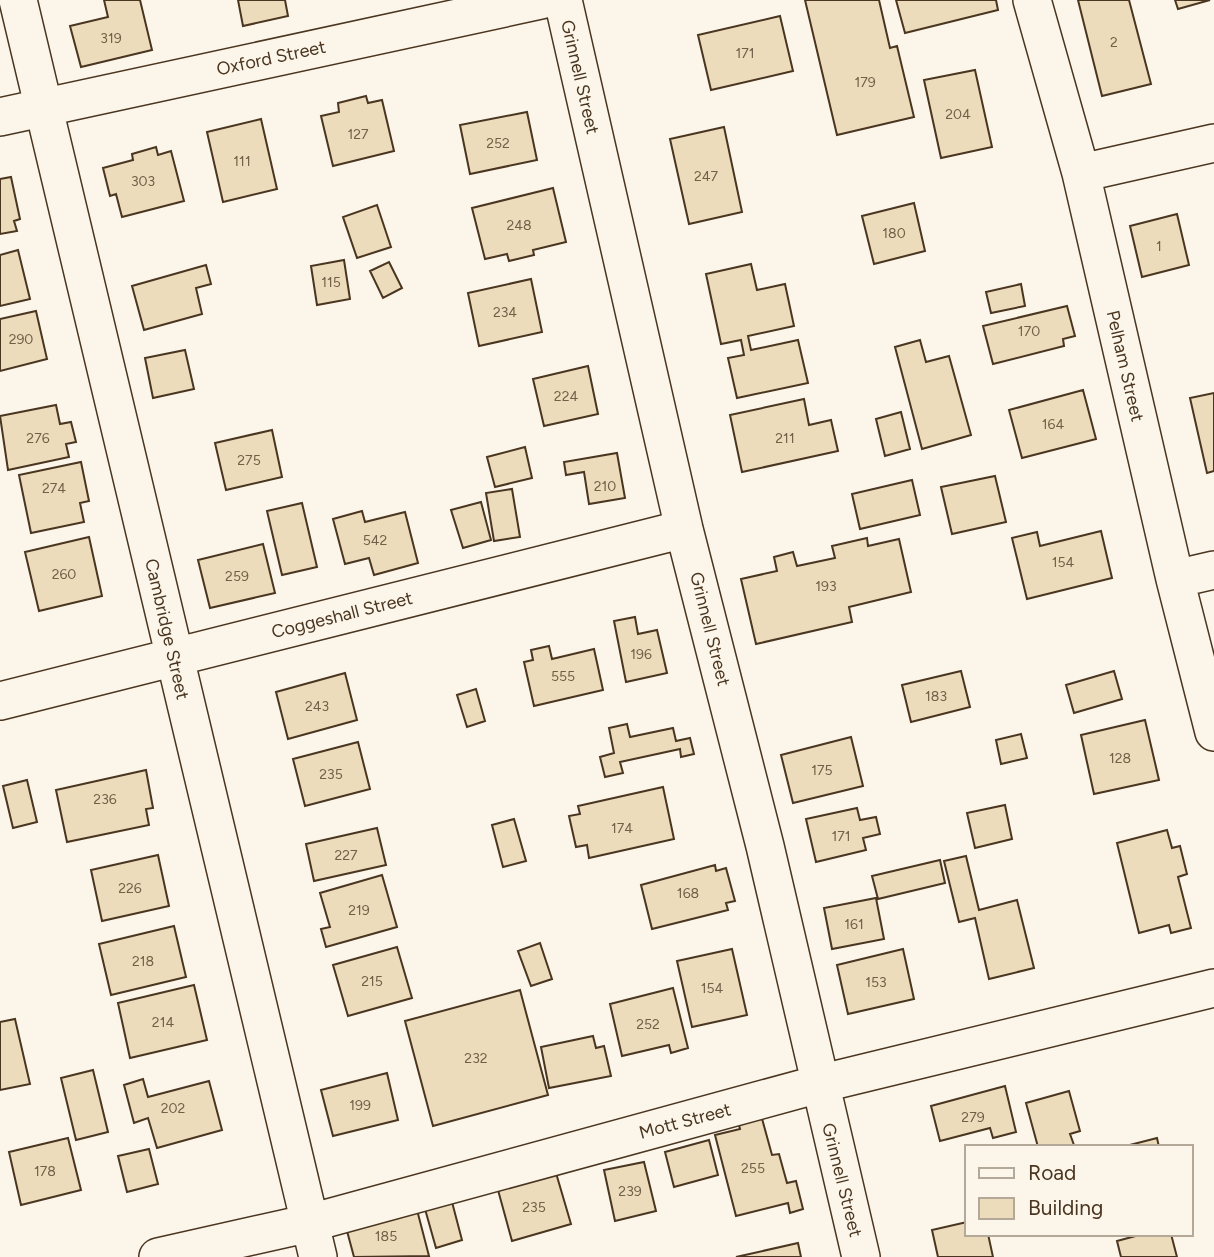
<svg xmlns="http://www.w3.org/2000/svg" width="1214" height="1257" viewBox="0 0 1214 1257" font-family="Figtree,sans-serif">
  <rect width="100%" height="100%" fill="#fbf6e9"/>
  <!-- building -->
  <path fill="#ecdcbc" stroke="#4a3520" stroke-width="2" d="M104,0H140L152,50L81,67L70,26L108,17Z
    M238,0H285L288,16L243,26Z
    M805,0H879L890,48L897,46L914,117L837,135Z
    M896,0H996L998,10L905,33Z
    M1078,0H1129L1151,84L1102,96Z
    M1175,0H1210L1178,9Z
    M780,16L793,71L711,90L698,35Z
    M975,70L992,147L941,158L924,80Z
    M366,96L368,103L382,100L394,151L333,166L321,116L339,112L338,103Z
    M527,112L537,160L470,174L460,125Z
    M261,119L277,189L223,202L207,132Z
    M724,127L742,212L689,224L670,139Z
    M156,147L158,155L171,151L184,201L122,217L116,194L110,196L103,168L133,160L132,154Z
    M11,177L20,219L14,221L17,231L0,234V179Z
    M553,188L566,242L533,250L534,255L509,261L507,254L485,259L472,208Z
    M914,203L925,251L874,264L862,216Z
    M377,205L391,247L357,258L343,217Z
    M1177,214L1189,265L1142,277L1130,226Z
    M18,250L30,299L0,306V255Z
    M344,260L350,299L317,305L311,266Z
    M389,262L402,288L383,298L370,271Z
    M751,264L757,290L785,284L794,326L748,336L751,350L798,340L808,383L737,398L728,358L744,355L741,340L721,344L706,274Z
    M206,265L211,284L196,288L202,314L144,330L132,286Z
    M531,279L542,332L479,346L468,293Z
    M1021,284L1025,306L991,313L986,292Z
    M1067,306L1075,336L1063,339L1064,346L993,364L983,326Z
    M36,311L47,359L0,371V319Z
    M920,340L926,362L949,356L971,435L922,449L895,347Z
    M185,350L194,389L153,398L145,358Z
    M588,366L598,414L544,426L533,379Z
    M1083,390L1096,439L1022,458L1009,410Z
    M1214,393V471L1207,473L1190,398Z
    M804,399L809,425L831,420L838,451L742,472L730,415Z
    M56,405L60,424L71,422L76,442L66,444L69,457L8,470L0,416Z
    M901,412L910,449L885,456L876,419Z
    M272,430L282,477L226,490L215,443Z
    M525,447L532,478L495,487L487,457Z
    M617,453L625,498L589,504L584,472L566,475L564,462Z
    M81,462L89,501L80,503L84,522L31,533L19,475Z
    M995,476L1006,522L952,534L941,487Z
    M912,480L920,515L860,529L852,494Z
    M512,489L520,537L494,541L486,493Z
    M481,502L491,540L463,548L451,510Z
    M302,503L317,567L282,575L267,511Z
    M362,511L365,522L405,512L418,563L374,575L369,558L345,564L333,519Z
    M1101,531L1112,578L1027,599L1012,538L1037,532L1040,546Z
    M89,537L102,596L39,611L25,552Z
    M867,538L868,546L899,539L911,592L849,607L852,622L756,644L741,579L777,571L774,557L793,552L797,566L835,558L832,546Z
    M263,544L275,593L210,608L198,560Z
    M635,617L638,634L657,630L667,673L626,682L614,621Z
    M549,646L552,659L594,649L603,690L534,706L524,662L533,660L531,650Z
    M961,671L970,707L911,722L902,685Z
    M1114,671L1122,699L1074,713L1066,685Z
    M345,673L357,720L288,739L276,692Z
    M476,689L485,721L467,727L457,695Z
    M1145,720L1159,780L1094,794L1081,735Z
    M627,724L630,737L673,728L676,741L690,738L694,754L681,757L680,749L620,762L623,773L605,777L600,757L614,753L609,728Z
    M1021,734L1027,758L1001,764L996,740Z
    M851,737L863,786L793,803L781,755Z
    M358,742L370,789L305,806L293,759Z
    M146,770L153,808L146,809L149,825L67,842L56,790Z
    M27,780L37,822L13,828L3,786Z
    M663,787L674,839L589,858L587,845L576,847L569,816L580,814L578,806Z
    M1005,805L1012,839L975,848L967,813Z
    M857,808L860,820L876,817L880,834L863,838L866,850L816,862L806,819Z
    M514,819L526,861L503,867L492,825Z
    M377,828L386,865L314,881L306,844Z
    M1167,830L1172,848L1180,846L1187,874L1178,877L1191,928L1171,933L1169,925L1139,933L1117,843Z
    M158,855L169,906L102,921L91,870Z
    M966,856L979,910L1017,900L1034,968L989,979L975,918L959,922L944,861Z
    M940,860L945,883L878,899L872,876Z
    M715,865L716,871L726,868L735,901L726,903L728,910L652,929L641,885Z
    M382,875L397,927L326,947L321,929L330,927L320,893Z
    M876,898L884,939L832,949L824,908Z
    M174,926L186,977L111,995L99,944Z
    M540,943L552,979L531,986L518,951Z
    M397,947L412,998L348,1016L333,965Z
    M732,949L747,1015L692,1027L677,961Z
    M903,949L914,999L848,1014L837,965Z
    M194,985L207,1040L130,1058L118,1003Z
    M673,988L688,1048L671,1053L669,1045L622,1056L610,1004Z
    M520,990L548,1095L433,1126L405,1021Z
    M15,1019L30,1084L0,1090V1022Z
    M593,1036L596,1048L604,1046L611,1076L549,1088L541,1047Z
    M93,1070L108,1132L76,1140L61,1078Z
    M387,1073L398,1120L333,1136L321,1090Z
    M143,1079L148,1097L209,1081L222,1130L157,1148L148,1118L134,1123L124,1085Z
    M1005,1086L1016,1132L993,1138L990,1128L940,1141L931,1106Z
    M1069,1091L1080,1131L1070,1134L1074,1145L1038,1147L1026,1103Z
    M761,1115L772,1155L779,1154L787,1183L796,1181L803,1209L790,1213L788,1203L736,1216L715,1135L740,1129L738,1121Z
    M68,1138L81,1190L21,1205L9,1152Z
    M1157,1138L1159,1147H1122Z
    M709,1140L718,1175L674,1187L665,1152Z
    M149,1149L158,1184L127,1192L118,1156Z
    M644,1162L656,1211L615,1221L604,1170Z
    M556,1173L571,1224L512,1241L498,1190Z
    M452,1202L462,1240L436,1248L425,1209Z
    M416,1206L429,1256L354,1257L343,1216Z
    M967,1222V1234H988L993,1257H938L932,1230Z
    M1143,1234H1171L1177,1257H1121L1117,1241Z
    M798,1243L801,1257H736Z"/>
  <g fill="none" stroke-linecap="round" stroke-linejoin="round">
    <defs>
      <path id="street" d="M18,0L318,1257
        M563,0L684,529L765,846L861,1257
        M1032,0L1081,173L1175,579L1214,732
        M0,117L541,0
        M1081,173L1214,143
        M1175,579L1214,570
        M0,701L684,529
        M158,1257L310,1223L819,1084L1214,988"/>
    </defs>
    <!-- street casing -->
    <use href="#street" stroke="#4a3520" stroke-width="40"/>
    <!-- street -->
    <use href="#street" stroke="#fbf6e9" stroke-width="37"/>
  </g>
  <g text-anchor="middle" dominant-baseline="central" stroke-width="5" stroke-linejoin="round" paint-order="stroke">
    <!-- number labels -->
    <g font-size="14" fill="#725f47">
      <text x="111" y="38">319</text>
      <text x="1114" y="42">2</text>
      <text x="745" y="53">171</text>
      <text x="865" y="82">179</text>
      <text x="958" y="114">204</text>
      <text x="358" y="134">127</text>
      <text x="498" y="143">252</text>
      <text x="242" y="161">111</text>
      <text x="706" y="176">247</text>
      <text x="143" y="181">303</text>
      <text x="519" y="225">248</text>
      <text x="894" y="233">180</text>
      <text x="1159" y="246">1</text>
      <text x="331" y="282">115</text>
      <text x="505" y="312">234</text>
      <text x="1029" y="331">170</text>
      <text x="21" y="339">290</text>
      <text x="566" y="396">224</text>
      <text x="1053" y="424">164</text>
      <text x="38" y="438">276</text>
      <text x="785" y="438">211</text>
      <text x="249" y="460">275</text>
      <text x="605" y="486">210</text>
      <text x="54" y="488">274</text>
      <text x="375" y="540">542</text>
      <text x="1063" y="562">154</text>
      <text x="64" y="574">260</text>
      <text x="237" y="576">259</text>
      <text x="826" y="586">193</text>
      <text x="641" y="654">196</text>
      <text x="563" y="676">555</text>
      <text x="936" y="696">183</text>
      <text x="317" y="706">243</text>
      <text x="1120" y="758">128</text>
      <text x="822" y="770">175</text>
      <text x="331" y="774">235</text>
      <text x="105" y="799">236</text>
      <text x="622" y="828">174</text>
      <text x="841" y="836">171</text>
      <text x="346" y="855">227</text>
      <text x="130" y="888">226</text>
      <text x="688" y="893">168</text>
      <text x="359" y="910">219</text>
      <text x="854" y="924">161</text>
      <text x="143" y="961">218</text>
      <text x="372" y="981">215</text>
      <text x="876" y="982">153</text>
      <text x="712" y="988">154</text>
      <text x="163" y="1022">214</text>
      <text x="648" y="1024">252</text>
      <text x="476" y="1058">232</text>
      <text x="360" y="1105">199</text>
      <text x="173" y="1108">202</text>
      <text x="973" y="1117">279</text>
      <text x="753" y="1168">255</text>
      <text x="45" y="1171">178</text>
      <text x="630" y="1191">239</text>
      <text x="534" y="1207">235</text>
      <text x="386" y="1236">185</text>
    </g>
    <!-- street labels -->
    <g font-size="18" fill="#4a3520" stroke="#fbf6e9">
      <text transform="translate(271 58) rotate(-12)">Oxford Street</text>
      <text transform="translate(580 77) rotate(77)">Grinnell Street</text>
      <text transform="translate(1125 366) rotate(77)">Pelham Street</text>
      <text transform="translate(342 615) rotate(-14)">Coggeshall Street</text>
      <text transform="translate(167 629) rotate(77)">Cambridge Street</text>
      <text transform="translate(710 629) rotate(76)">Grinnell Street</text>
      <text transform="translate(685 1121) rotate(-15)">Mott Street</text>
      <text transform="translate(842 1180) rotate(76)">Grinnell Street</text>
    </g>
  </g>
  <!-- legend -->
  <rect x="965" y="1145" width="228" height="91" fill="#fbf6e9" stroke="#b4a999" stroke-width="2"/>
  <rect x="979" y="1168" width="35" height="10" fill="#fbf6e9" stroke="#b4a999" stroke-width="2"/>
  <text x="1028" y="1180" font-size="21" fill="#4a3520">Road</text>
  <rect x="979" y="1198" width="35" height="21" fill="#ecdcbc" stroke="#b4a999" stroke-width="2"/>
  <text x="1028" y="1215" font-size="21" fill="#4a3520">Building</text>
</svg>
